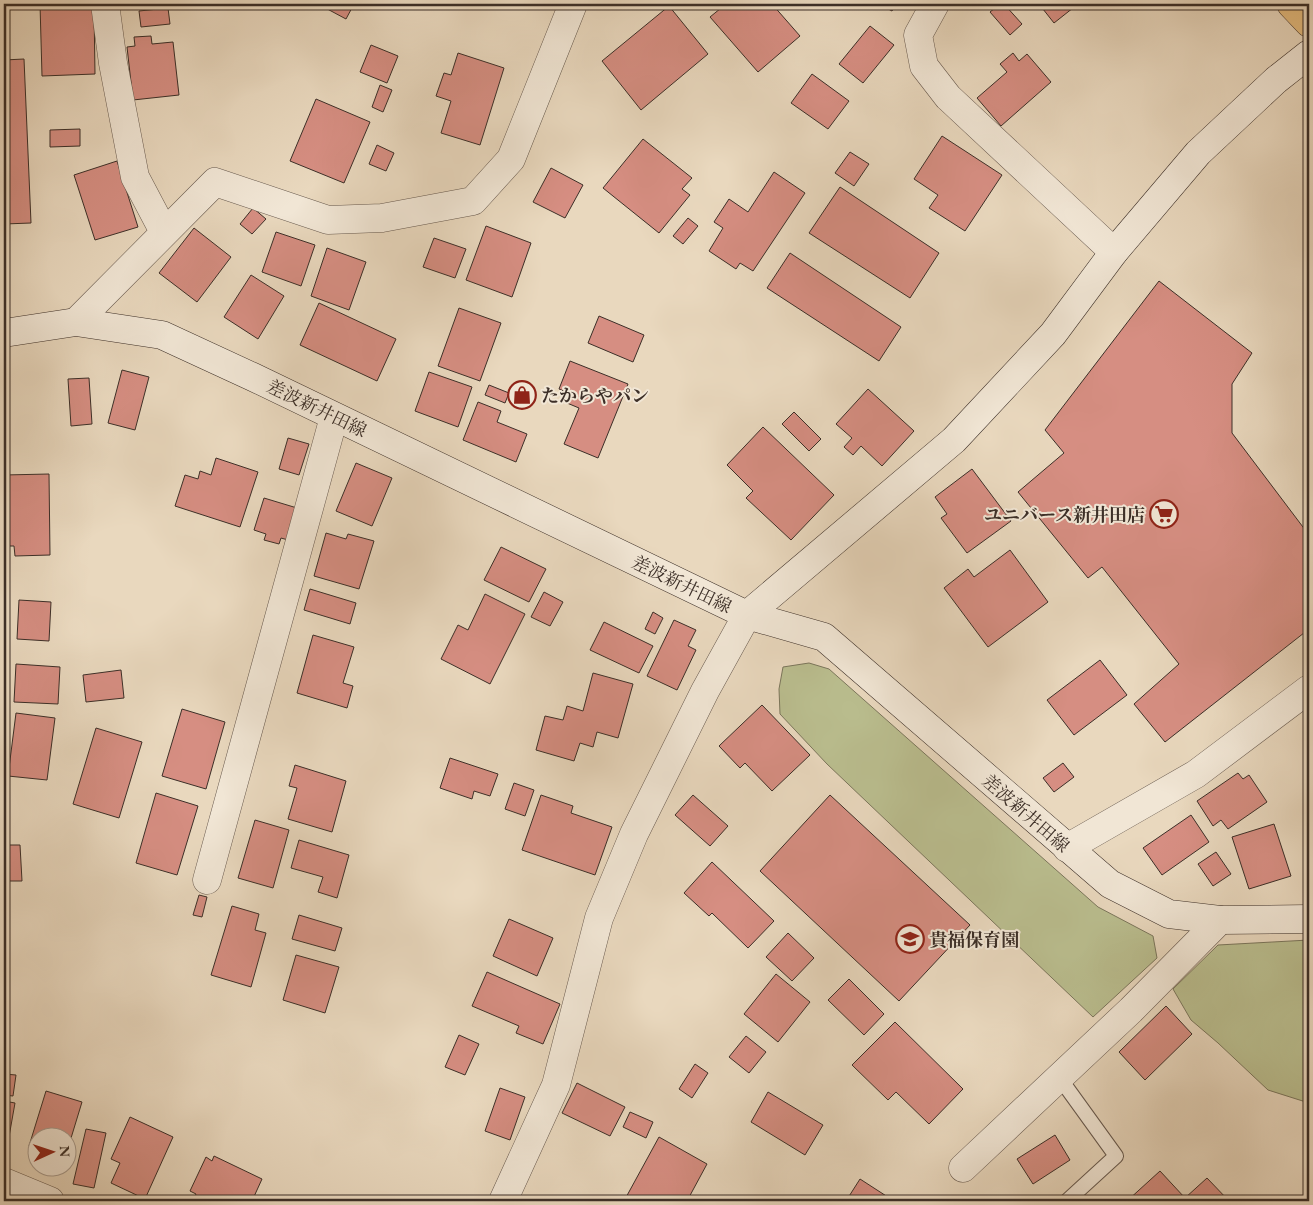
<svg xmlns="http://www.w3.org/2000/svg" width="1313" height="1205" viewBox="0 0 1313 1205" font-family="'EB Garamond','Noto Serif JP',serif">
  <rect width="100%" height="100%" fill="#e9d8be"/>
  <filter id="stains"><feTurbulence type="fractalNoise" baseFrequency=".004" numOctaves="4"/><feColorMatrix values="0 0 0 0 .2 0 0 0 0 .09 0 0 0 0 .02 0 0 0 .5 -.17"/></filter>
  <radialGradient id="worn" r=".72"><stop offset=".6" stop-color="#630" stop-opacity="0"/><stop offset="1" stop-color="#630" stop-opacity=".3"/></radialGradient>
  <!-- green -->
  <path fill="#babe8f" stroke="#7b765c" d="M809,663L829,669L1098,907L1153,936L1157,958L1093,1017L827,764L780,714L779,689L783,667Z
    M1309,940V1103L1268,1090L1218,1043L1191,1020L1173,989L1218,945Z"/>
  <!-- building -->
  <path fill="#d68e82" stroke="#3c2f28" d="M40,4H77V9L94,8L95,74L42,76Z
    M318,4H354L346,19Z
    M726,4H772L800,36L758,72L710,17Z
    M879,4H896L892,11Z
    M1000,4H1004L1022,24L1010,35L990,12Z
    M1039,4H1078L1054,23Z
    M669,6L708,54L641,110L602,61Z
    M168,8L170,24L141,27L139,11Z
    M870,26L894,45L863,83L839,64Z
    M151,36L152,44L173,42L179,95L133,100L127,47L135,46L134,37Z
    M371,45L398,56L387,83L360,72Z
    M458,53L504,68L480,145L441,133L451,101L436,96L444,73L451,75Z
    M1013,53L1019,61L1027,54L1051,82L1001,126L977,98L1007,72L1000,64Z
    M24,59L31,223L4,224V60Z
    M812,74L849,101L828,129L791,103Z
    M380,85L392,90L383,112L372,107Z
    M316,99L370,122L344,183L290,161Z
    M80,129V146L50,147V130Z
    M942,136L1002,175L965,231L929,208L938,195L914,179Z
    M643,139L692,178L682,189L690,195L659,233L603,188Z
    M377,145L394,153L386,171L369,164Z
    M850,152L869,164L854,186L835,173Z
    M117,161L138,227L95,240L74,175Z
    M551,168L583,185L565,218L533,202Z
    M774,172L805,193L753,271L740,263L736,269L709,251L723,228L714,222L729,199L748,212Z
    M840,187L939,253L910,298L809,233Z
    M253,208L266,219L252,234L240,224Z
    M688,218L698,226L683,244L673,236Z
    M486,226L531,243L512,297L466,280Z
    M194,228L231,257L197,302L159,273Z
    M276,232L315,245L301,286L262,272Z
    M434,238L466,249L455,278L423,267Z
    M327,248L366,262L349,310L311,296Z
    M790,253L901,327L879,361L767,288Z
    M251,275L284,296L258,339L224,317Z
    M1159,281L1252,353L1232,384V433L1309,535V629L1165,742L1134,704L1179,664L1102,567L1088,578L1018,492L1064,453L1045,430Z
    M319,303L396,339L377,381L300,345Z
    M459,308L501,323L480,381L438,366Z
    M599,316L644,335L633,362L588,343Z
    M570,361L628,384L598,458L564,444L579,408L567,403L571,394L559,389Z
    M122,370L149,377L135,430L108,423Z
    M429,372L472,387L458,427L415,411Z
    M89,378L92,424L71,426L68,379Z
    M489,385L509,393L505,403L485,395Z
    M868,389L914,431L882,466L861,446L853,455L844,447L852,438L836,424Z
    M478,402L501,411L497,422L527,434L516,462L463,440Z
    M794,412L821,439L809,451L782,424Z
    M763,427L834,495L791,540L746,498L753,491L727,465Z
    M288,438L309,444L299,475L279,469Z
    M216,458L258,472L240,527L175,506L185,475L198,479L200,471L211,475Z
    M356,463L392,478L372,526L336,511Z
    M972,469L1011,521L967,553L941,518L947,514L935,497Z
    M49,474L50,555L15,556L14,546H4V475Z
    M264,498L297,508L288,540L281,538L279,544L264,540L266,534L254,530Z
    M326,533L346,539L348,534L374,541L359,589L314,576Z
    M501,547L546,569L529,602L484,580Z
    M1010,550L1048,602L988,647L944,588L968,569L974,577Z
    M310,589L356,603L350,624L304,610Z
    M544,592L563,602L550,626L531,617Z
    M485,594L525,614L490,684L441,659L458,625L468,630Z
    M19,600L51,602L49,641L17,639Z
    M653,612L663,618L655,634L645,629Z
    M674,620L696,630L688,646L696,650L677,690L647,676Z
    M604,622L653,646L639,673L590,650Z
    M313,635L354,647L343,683L353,686L347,708L297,693Z
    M1100,660L1127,695L1074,735L1047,700Z
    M16,664L60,667L58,704L14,702Z
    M121,670L124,698L86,702L83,675Z
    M593,673L633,684L618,738L597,732L593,747L580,743L574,761L536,750L545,716L563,720L567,706L583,711Z
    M762,705L810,755L772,791L745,763L740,768L719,746Z
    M182,709L225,722L206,789L162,776Z
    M16,713L55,718L47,780L8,776Z
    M96,728L142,742L119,818L73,804Z
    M450,758L498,774L490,796L474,791L472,799L440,788Z
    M1063,763L1074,777L1054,792L1043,778Z
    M295,765L346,781L332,832L288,819L297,788L289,786Z
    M1238,773L1243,779L1249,775L1267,802L1228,829L1221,820L1213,826L1197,801Z
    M514,783L534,790L525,816L505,809Z
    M156,793L198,806L177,875L136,863Z
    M541,795L573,806L571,813L612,827L595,875L522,850Z
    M693,795L728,826L710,846L675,815Z
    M830,795L970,925L899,1001L760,871Z
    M1191,815L1209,842L1162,875L1143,848Z
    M255,820L289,830L273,888L238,878Z
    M1274,824L1291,876L1249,889L1232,837Z
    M299,840L349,855L337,898L318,892L323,877L291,868Z
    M4,845H20L22,881H4Z
    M1216,852L1231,874L1213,886L1198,864Z
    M712,862L774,921L748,948L712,913L709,916L684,893Z
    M199,895L207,897L202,917L193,915Z
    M232,906L259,914L255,930L266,933L251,987L211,975Z
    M299,915L342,928L335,951L292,939Z
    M509,919L553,938L537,976L493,956Z
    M788,933L814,958L792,981L766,957Z
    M296,955L339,967L325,1013L283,1000Z
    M487,972L560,1004L543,1044L516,1033L519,1026L472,1006Z
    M776,974L810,1002L778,1042L744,1014Z
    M849,979L884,1014L864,1035L828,1000Z
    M1166,1006L1192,1034L1145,1080L1119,1052Z
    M895,1022L963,1089L929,1124L896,1092L888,1100L852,1065Z
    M459,1035L479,1044L465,1075L445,1067Z
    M746,1036L766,1052L749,1073L729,1057Z
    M695,1064L708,1073L692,1098L679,1089Z
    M4,1074L16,1075L13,1096L4,1095Z
    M577,1083L625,1107L610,1136L562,1113Z
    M500,1088L525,1097L510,1140L485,1131Z
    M46,1091L82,1102L68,1148V1138H38V1148L29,1146Z
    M768,1092L823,1125L805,1155L751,1122Z
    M4,1101L15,1103L7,1148L4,1147Z
    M630,1112L653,1122L646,1138L623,1127Z
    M130,1117L173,1137L145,1199L111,1183L120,1163L111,1159Z
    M86,1129L106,1133L94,1188L73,1184Z
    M1055,1135L1070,1160L1033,1184L1017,1159Z
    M659,1137L707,1164L687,1201H624Z
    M214,1156L262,1179L252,1201H193L196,1194L190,1191L206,1157L212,1161Z
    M1160,1171L1185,1198L1207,1178L1229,1201H1127Z
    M860,1179L894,1201H846Z"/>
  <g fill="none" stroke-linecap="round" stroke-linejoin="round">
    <defs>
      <path id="lane" d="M1059,1077L1116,1156L1067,1201"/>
      <path id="street" d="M105,4L113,63L135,177L164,232
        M935,4L918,35L924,66L948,97L1114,252
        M76,322L215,182L328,220L382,218L473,201L511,159L573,4
        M1067,848L1196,774L1309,689
        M207,880L334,417
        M963,1168L1131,1010L1220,920
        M4,1182L50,1201
        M503,1201L556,1085L599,918L634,834L705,691L747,615"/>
      <path id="secondary" d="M4,333L76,322L162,335L253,377L747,615L824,637L1110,884L1169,914L1220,920L1309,919
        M747,615L954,440L1053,334L1114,252L1198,153L1276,80L1309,54"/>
      <path id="primary" d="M1291,4L1309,23"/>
    </defs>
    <!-- lane casing -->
    <use href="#lane" stroke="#67594e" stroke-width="16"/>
    <!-- street casing -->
    <use href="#street" stroke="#67594e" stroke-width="29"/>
    <!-- secondary casing -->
    <use href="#secondary" stroke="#3c2f28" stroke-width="29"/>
    <!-- primary casing -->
    <use href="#primary" stroke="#3c2f28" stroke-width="29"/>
    <!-- lane -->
    <use href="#lane" stroke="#f1e6d5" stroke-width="14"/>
    <!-- street -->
    <use href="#street" stroke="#f1e6d5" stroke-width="28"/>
    <!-- secondary -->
    <use href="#secondary" stroke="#f1e6d5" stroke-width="28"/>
    <!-- primary -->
    <use href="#primary" stroke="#e4bc7f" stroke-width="28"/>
  </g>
  <!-- icons -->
  <defs>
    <symbol id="shop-ring" viewBox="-11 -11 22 22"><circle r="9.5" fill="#f1e6d5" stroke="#8f2418" stroke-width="1.5"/><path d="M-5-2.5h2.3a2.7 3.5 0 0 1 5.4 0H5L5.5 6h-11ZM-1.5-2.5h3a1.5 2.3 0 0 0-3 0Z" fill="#8f2418"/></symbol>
    <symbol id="supermarket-ring" viewBox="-11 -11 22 22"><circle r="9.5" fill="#f1e6d5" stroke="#8f2418" stroke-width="1.5"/><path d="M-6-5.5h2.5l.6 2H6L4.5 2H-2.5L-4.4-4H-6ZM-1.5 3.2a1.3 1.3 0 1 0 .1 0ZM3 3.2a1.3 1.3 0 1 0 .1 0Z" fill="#8f2418"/></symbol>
    <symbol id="school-ring" viewBox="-11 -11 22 22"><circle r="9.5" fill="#f1e6d5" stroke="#8f2418" stroke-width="1.5"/><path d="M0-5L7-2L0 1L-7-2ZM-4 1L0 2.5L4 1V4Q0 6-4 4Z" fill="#8f2418"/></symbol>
  </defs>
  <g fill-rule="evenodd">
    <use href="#shop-ring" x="506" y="379" width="32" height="32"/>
    <use href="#supermarket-ring" x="1148" y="498" width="32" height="32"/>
    <use href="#school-ring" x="894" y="923" width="32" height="32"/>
  </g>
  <g text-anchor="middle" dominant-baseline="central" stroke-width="4" stroke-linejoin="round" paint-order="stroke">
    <!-- poi labels -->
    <g font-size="18" font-weight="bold" fill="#3c2f28" stroke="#f1e6d5" text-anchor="start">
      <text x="541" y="395">たからやパン</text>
      <text x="1145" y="514" text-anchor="end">ユニバース新井田店</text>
      <text x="929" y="939">貴福保育園</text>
    </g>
    <!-- street labels -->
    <g font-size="18" fill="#3c2f28" stroke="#f1e6d5">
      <text transform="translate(317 408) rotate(26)">差波新井田線</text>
      <text transform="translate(682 584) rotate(26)">差波新井田線</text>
      <text transform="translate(1026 813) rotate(41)">差波新井田線</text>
    </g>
  </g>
  <!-- margin -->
  <rect width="1313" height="1205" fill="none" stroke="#e9d8be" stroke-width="20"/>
  <rect x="5" y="5" width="1303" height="1195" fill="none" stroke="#3c2f28" stroke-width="2.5"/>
  <rect x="10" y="10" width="1293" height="1185" fill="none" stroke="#3c2f28"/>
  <!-- north arrow -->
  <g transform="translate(52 1152) rotate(87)"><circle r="24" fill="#f1e6d5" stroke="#a99d90"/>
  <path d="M0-4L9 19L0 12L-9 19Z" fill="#8f2418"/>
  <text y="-8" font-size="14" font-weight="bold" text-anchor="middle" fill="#3c2f28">N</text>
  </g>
  <rect width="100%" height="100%" filter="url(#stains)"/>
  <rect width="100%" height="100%" fill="url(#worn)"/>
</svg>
